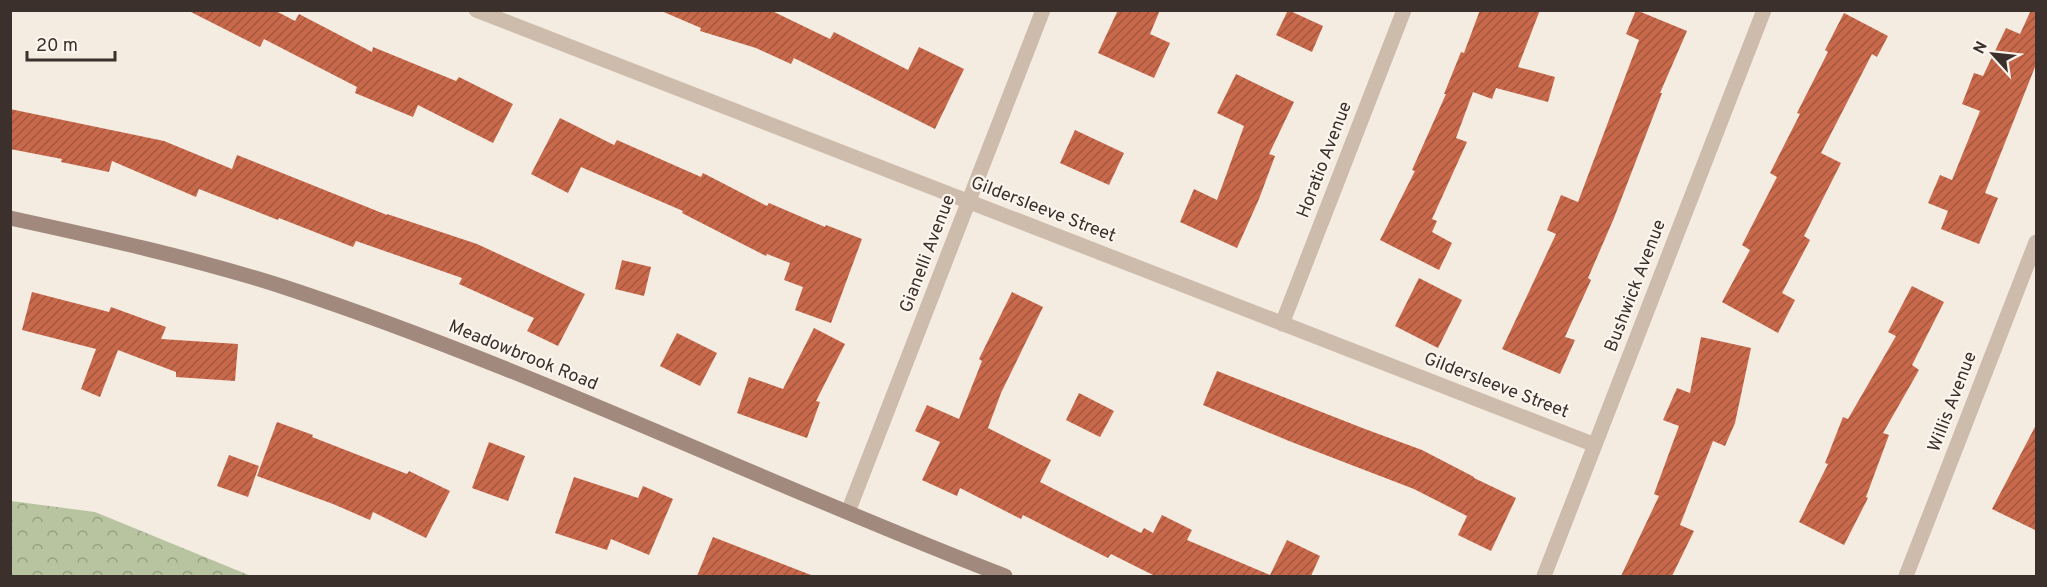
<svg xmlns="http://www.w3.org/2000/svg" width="2047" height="587" viewBox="0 0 2047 587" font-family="Overpass,sans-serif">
  <defs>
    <pattern id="forest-crowns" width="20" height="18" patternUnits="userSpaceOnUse" patternTransform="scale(1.5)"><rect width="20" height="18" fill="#b8c4a0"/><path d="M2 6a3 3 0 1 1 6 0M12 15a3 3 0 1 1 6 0" fill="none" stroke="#97a083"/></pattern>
    <pattern id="building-hatch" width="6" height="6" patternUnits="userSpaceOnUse" patternTransform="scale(1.5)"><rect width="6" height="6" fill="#c8694b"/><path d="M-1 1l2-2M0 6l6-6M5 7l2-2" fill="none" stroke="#a4573f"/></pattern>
  </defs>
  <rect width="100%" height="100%" fill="#f4ebe1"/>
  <!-- forest -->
  <path fill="url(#forest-crowns)" d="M11,501L95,512L251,576H11Z"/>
  <!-- building -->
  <path fill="url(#building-hatch)" d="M187,10H274L295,21L299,14L372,52L373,47L456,81L459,77L513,104L493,143L418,105L413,117L355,93L357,87L264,39L260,47Z
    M659,10H770L830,39L834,32L908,70L919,47L964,69L935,129L794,58L791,64L756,48L700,31L701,28Z
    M1118,10H1160L1150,34L1170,43L1154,78L1098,53Z
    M1288,10L1323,26L1312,52L1276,35Z
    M1480,10H1540L1518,67L1555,77L1548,102L1496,88L1492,99L1473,92L1456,138L1467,142L1432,219L1437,221L1432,232L1452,243L1439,270L1380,240L1415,171L1412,170L1446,94H1444L1461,52L1464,53Z
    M1636,10L1687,31L1660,93H1662L1614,218L1588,278L1591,280L1565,337L1575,340L1560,374L1502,349L1556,234L1547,230L1561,195L1578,202L1639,40L1626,34Z
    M2031,10H2037V62L1985,193L1998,198L1979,244L1941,229L1948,211L1928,203L1940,175L1952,180L1980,111L1962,104L1974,73L1983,76L2006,28L2020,34Z
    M1844,13L1888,36L1877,57L1872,54L1821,153L1841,163L1804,236L1810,240L1782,293L1795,300L1778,333L1722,302L1750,250L1742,245L1777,177L1770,173L1800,114L1797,113L1828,52L1825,50Z
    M1236,74L1294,102L1269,154L1275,156L1259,199L1237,248L1180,222L1194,189L1217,200L1244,126L1217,113Z
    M10,109L164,141L232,169L237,155L387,215V214L477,244L585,294L558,346L527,331L534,318L459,284L462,278L356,241L353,247L279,218L278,220L199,189L196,197L112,161L109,172L61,162L62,159L10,149Z
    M560,118L614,145L617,140L701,177L703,173L767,206L769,203L825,227L826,225L862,239L831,323L795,310L803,287L784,280L790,263L767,254L766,256L682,213L683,211L581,167L568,193L531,174Z
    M1075,130L1124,153L1109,185L1060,163Z
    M622,260L651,267L644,296L615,289Z
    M1419,278L1462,300L1438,348L1395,326Z
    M1912,286L1944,302L1912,365L1919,370L1883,433L1889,435L1866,497L1868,498L1844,545L1799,522L1828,464L1825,463L1843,417L1848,419L1896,336L1888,332Z
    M32,292L109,312L111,307L166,327L161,339L238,344L235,381L176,377V372L118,350L100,397L81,389L96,349L22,330Z
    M1012,292L1043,307L1001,393L988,428L1051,460L1040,482L1141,533L1144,528L1153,533L1162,515L1192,530L1187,540L1270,575L1287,540L1320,556L1311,576H1155L1111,554L1108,558L1023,515L1021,519L960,488L957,496L922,480L940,442L915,431L927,405L959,419L982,361L979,359Z
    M814,328L845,344L816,401L820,402L807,438L737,413L749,377L783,389Z
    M677,333L717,353L700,386L660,366Z
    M1701,337L1751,348L1735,423L1725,446L1713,441L1680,525L1694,531L1672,576H1621L1659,496L1654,494L1679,426L1663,420L1677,388L1690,393Z
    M1217,371L1365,429L1422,450L1474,477V478L1516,498L1491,551L1458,535L1467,516L1414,489L1289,441L1203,405Z
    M1079,393L1114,411L1100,437L1066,420Z
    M277,422L313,435L312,437L407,474L409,471L450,491L426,538L373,512L370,520L333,504L257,476Z
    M2037,423V531L1992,509Z
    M489,442L525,456L508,501L472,488Z
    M229,455L259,466L248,497L217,486Z
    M574,477L638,498L643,486L673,499L649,555L611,539L607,550L555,533Z
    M713,537L811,575V576H697Z"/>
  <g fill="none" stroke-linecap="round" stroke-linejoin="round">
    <!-- street -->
    <path stroke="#cdbbac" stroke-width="15" d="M476,10L1595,445
      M1282,324L1404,10
      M848,512L1043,10
      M1544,576L1764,10
      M1906,576L2036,242"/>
    <!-- secondary -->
    <path stroke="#a18a7d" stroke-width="15" d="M10,218C102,238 194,258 284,287C530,368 763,483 1005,576"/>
  </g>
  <g text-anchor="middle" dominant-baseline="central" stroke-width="4.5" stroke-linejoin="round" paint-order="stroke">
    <!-- street labels -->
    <g font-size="18" fill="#3b302b" stroke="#fbf5ee">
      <text transform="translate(1325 160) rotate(-69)">Horatio Avenue</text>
      <text transform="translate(1043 210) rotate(21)">Gildersleeve Street</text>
      <text transform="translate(928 254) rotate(-69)">Gianelli Avenue</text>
      <text transform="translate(1636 286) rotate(-69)">Bushwick Avenue</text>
      <text transform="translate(523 356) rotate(22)">Meadowbrook Road</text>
      <text transform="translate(1496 386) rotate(21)">Gildersleeve Street</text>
      <text transform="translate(1953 402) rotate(-69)">Willis Avenue</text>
    </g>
  </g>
  <!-- border -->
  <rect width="2047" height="587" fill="none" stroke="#3b302b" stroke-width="24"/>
  <!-- north arrow -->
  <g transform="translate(1993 54) rotate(297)" stroke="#fbf5ee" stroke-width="4.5" paint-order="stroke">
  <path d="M0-4.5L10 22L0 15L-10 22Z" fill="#3b302b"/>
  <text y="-9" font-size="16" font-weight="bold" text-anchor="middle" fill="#3b302b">N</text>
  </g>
  <!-- scale -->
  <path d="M27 51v9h88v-9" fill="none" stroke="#3b302b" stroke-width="3"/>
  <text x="36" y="51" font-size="18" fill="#3b302b" stroke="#fbf5ee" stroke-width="4.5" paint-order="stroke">20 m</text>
</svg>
